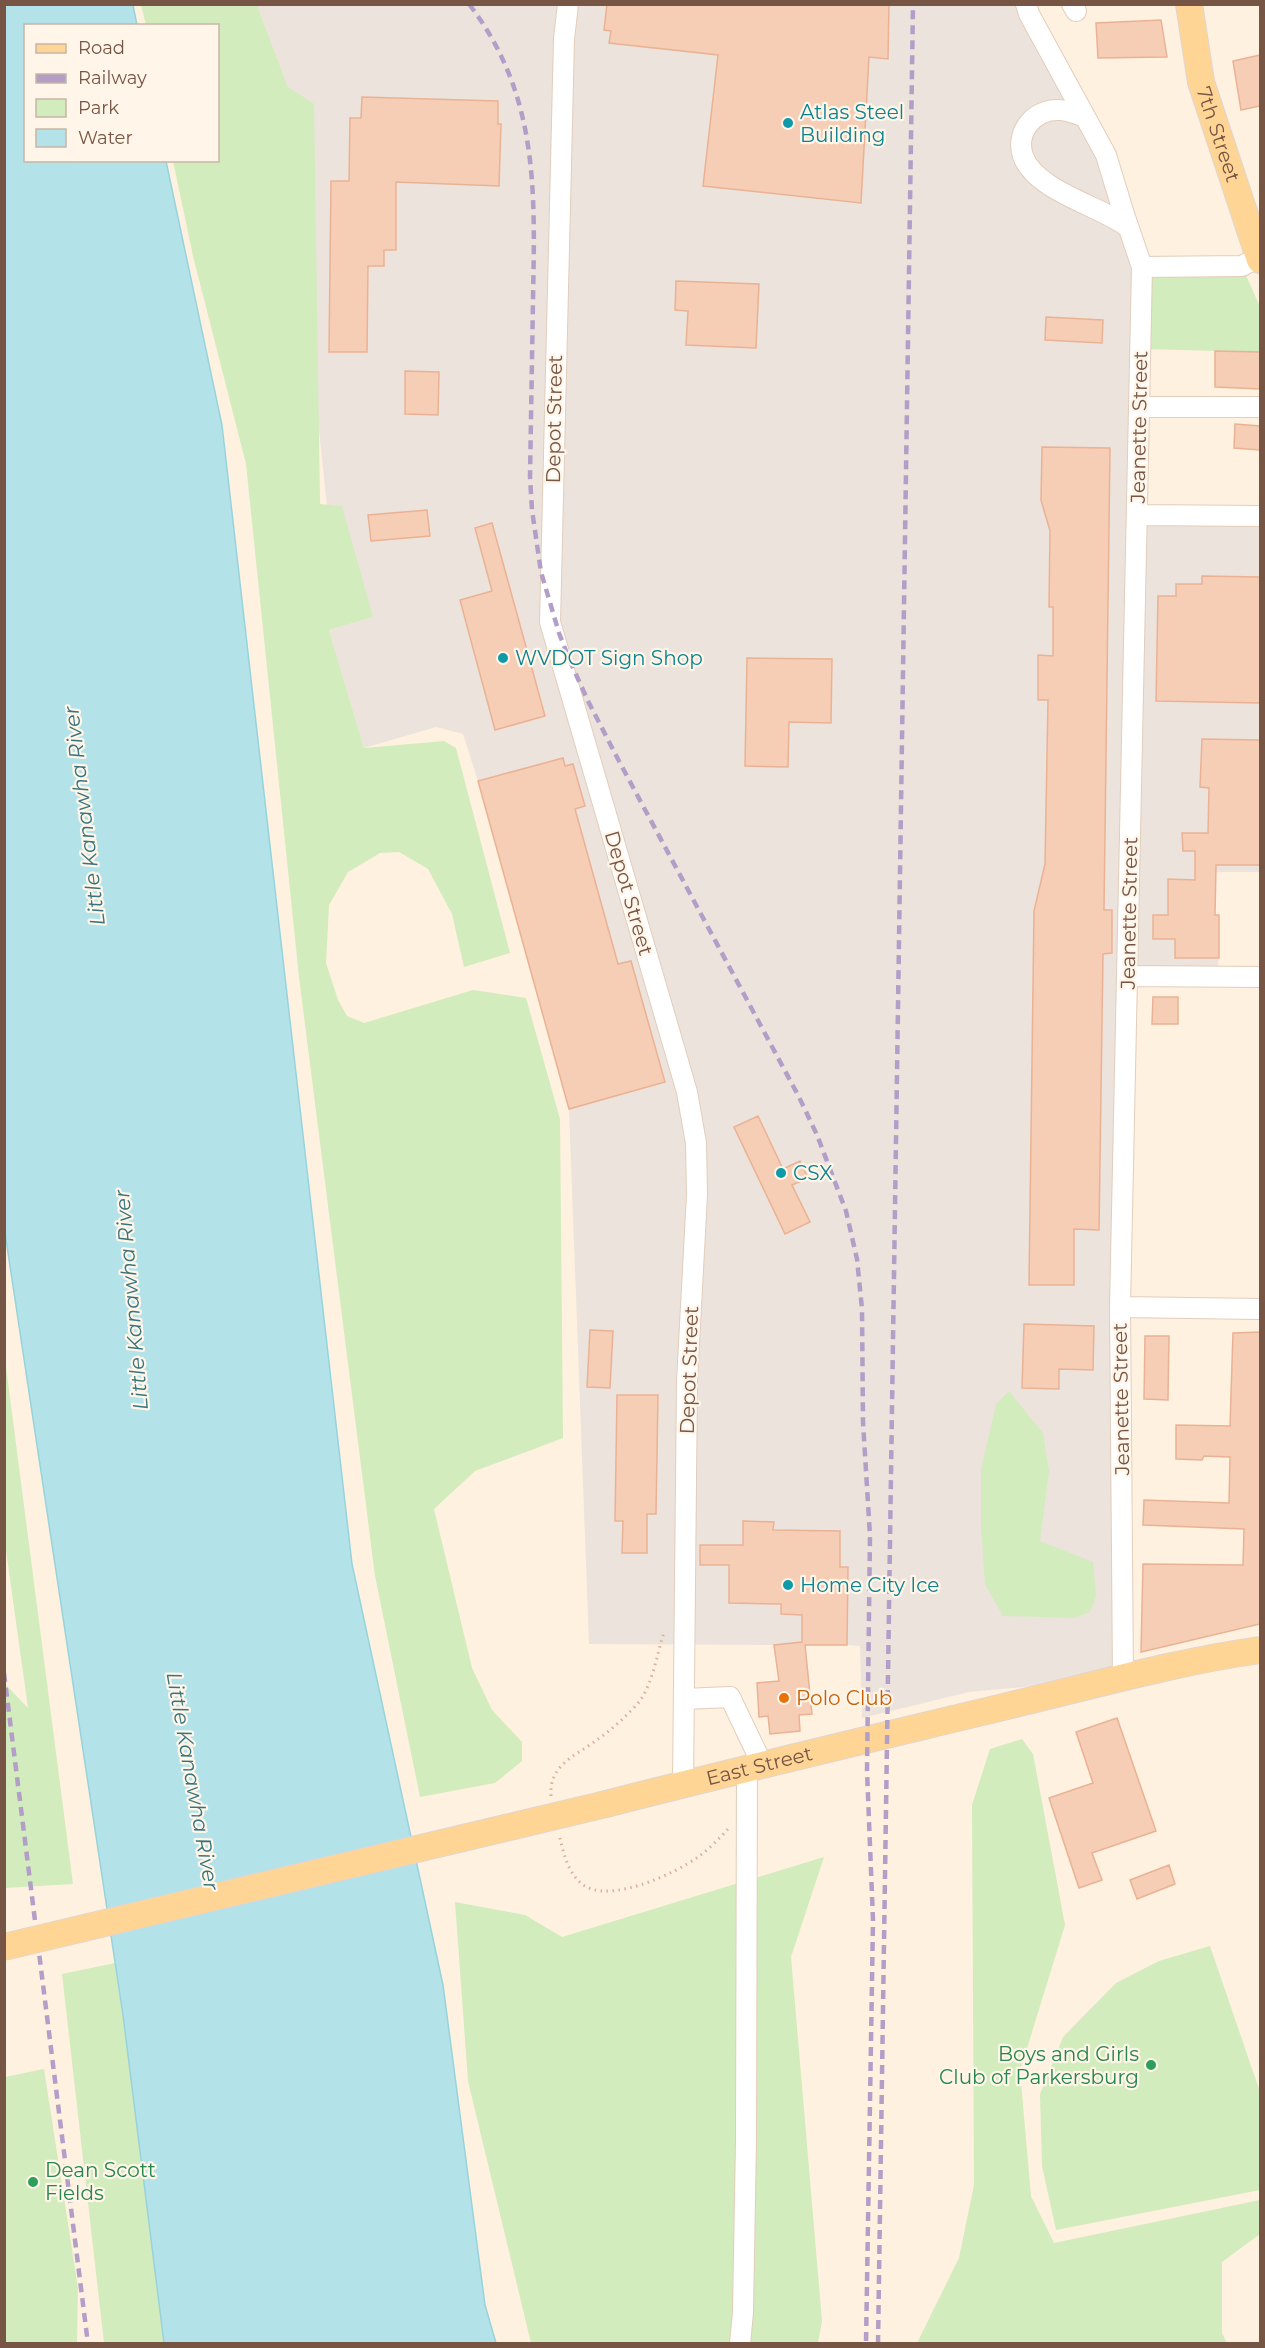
<svg xmlns="http://www.w3.org/2000/svg" width="1265" height="2348" viewBox="0 0 1265 2348" font-family="Montserrat,sans-serif">
  <rect width="100%" height="100%" fill="#fef1df"/>
  <!-- industrial -->
  <path fill="#ece3dc" d="M257,5H1024L1106,155L1142,267L1137,515L1260,516V872H1216L1215,915H1219L1218,977L1128,976L1123,1678L969,1692L862,1718L860,1646L805,1642L809,1679L779,1681L773,1645L589,1644L569,1109L478,781L463,734L436,727L364,748L329,630L373,617L327,507L311,352L288,87Z"/>
  <!-- green -->
  <path fill="#d2ecbd" d="M141,5H257L288,87L314,104L320,504L342,506L373,617L329,630L364,748L444,741L456,748L510,953L464,967L452,914L428,869L399,852L380,853L348,872L329,905L326,963L338,1000L347,1016L364,1023L473,990L526,998L560,1119L563,1438L475,1471L434,1509L472,1668L492,1710L522,1742V1761L495,1783L420,1797L375,1576L299,977L246,464L193,256L173,161L218,160V26L146,25Z
    M1242,266L1260,307V352L1141,349L1142,267Z
    M5,1359L73,1884L5,1888V1684L28,1708L4,1536Z
    M1009,1391L1043,1433L1049,1471L1040,1541L1093,1562L1096,1596L1090,1612L1074,1618L1003,1616L985,1584L981,1526V1470L996,1404Z
    M1022,1739L1033,1754L1065,1925L1020,2071L1031,2196L1054,2243L1260,2200V2234L1222,2262V2333L1227,2343H917L959,2258L974,2185L972,1805L990,1749Z
    M824,1857L791,1957L822,2321L818,2343H531L468,2081L455,1902L525,1915L562,1937Z
    M1210,1946L1260,2092V2190L1056,2230L1042,2166L1040,2094L1063,2037L1116,1983L1159,1961Z
    M115,1963L123,2015L164,2343H104L62,1974Z
    M44,2069L78,2288L77,2343H5V2077Z"/>
  <!-- water -->
  <path fill="#b3e2e9" stroke="#98d3dc" stroke-width="1.5" d="M4,5H133L137,25L26,26V160L166,161L222,425L352,1564L443,1985L485,2305L496,2343H164L123,2015L5,1233Z"/>
  <!-- building -->
  <path fill="#f6cdb5" stroke="#eab294" stroke-width="1.5" d="M607,4H889L888,59L869,57L861,203L703,186L718,55L609,43L611,31L604,30Z
    M1161,20L1167,57L1098,58L1096,23Z
    M1260,55V106L1241,110L1233,61Z
    M362,97L498,101V124H501L499,186L396,182V250H384V266H368L367,352H329L331,181H349L350,118H361Z
    M676,281L759,284L756,348L686,345L688,311L675,310Z
    M1046,317L1103,320L1102,343L1045,340Z
    M1215,351L1260,352V389L1215,387Z
    M405,371L439,372L438,415L405,414Z
    M1235,424L1260,426V450L1234,448Z
    M1042,447L1110,448L1104,910H1112V953L1103,954L1099,1230L1074,1229V1285H1029L1034,911L1045,864L1048,700H1038V655L1053,656V607H1049L1050,531L1041,500Z
    M427,510L430,536L371,541L368,515Z
    M492,523L545,716L495,730L460,600L492,591L475,528Z
    M1202,576L1260,577V703L1156,701L1158,596H1176V584H1202Z
    M747,658L832,659L831,723L789,722L788,767L745,766Z
    M1202,739L1260,740V865H1216L1215,915H1219V958H1175V939H1153V915H1168V879L1195,880V851H1183L1182,833H1208L1209,788L1200,787Z
    M563,758L565,766L573,764L585,806L575,809L618,964L631,961L665,1082L569,1109L478,781Z
    M1153,997H1178V1024H1152Z
    M758,1116L783,1169L800,1161L808,1178L792,1185L810,1222L785,1234L734,1127Z
    M1024,1324L1094,1326L1093,1370L1059,1369V1389L1022,1388Z
    M590,1330L613,1331L610,1388L587,1387Z
    M1260,1332V1624L1141,1652L1143,1564L1243,1565L1244,1529L1143,1525L1144,1500L1229,1503L1230,1457L1204,1456L1202,1460L1176,1459V1425L1230,1426L1233,1333Z
    M1145,1336H1169L1168,1400L1144,1399Z
    M617,1395H658L656,1514H647V1553H622L623,1521H615Z
    M743,1521L774,1522L773,1530L840,1531V1567H848L847,1645H805L812,1714L799,1715L800,1731L770,1734L768,1716L759,1717L757,1683L779,1681L774,1645L802,1642V1615L781,1614V1604L729,1603V1565H700V1545H743Z
    M1117,1718L1156,1831L1092,1853L1102,1880L1079,1888L1049,1798L1093,1783L1076,1732Z
    M1169,1865L1175,1884L1137,1899L1130,1880Z"/>
  <g fill="none" stroke-linecap="round" stroke-linejoin="round">
    <defs>
      <path id="minor" d="M568,4L564,39L550,622L687,1092L696,1143L697,1195L687,1381L683,1784
        M1026,4L1029,14L1106,155L1123,211L1142,267
        M1072,4L1076,11
        M1085,117C1077,114 1068,110 1059,110C1034,109 1015,132 1023,156C1035,191 1101,206 1128,227
        M1140,407H1260
        M1137,515L1260,516
        M1127,976L1260,977
        M1120,1307L1260,1309
        M1123,1678L1120,1307L1142,267L1242,266L1259,257
        M684,1699L730,1697L762,1764
        M740,2344L743,2312L746,2141L747,1768"/>
      <g id="major">
        <path id="s1" d="M1189,4L1201,82L1260,260"/>
        <path id="s2" d="M606,1804C738,1770 870,1739 1003,1707C1088,1687 1174,1662 1260,1650"/>
      </g>
    </defs>
    <!-- minor casing -->
    <use href="#minor" stroke="#e3cdbb" stroke-width="22"/>
    <!-- major casing -->
    <use href="#major" stroke="#ded6d2" stroke-width="28"/>
    <!-- path -->
    <path stroke="#dab098" stroke-width="3" stroke-dasharray="1.5 4.5" stroke-linecap="butt" d="M551,1796C549,1766 573,1757 594,1742C610,1731 626,1717 639,1702C653,1683 657,1654 664,1632
      M560,1838C564,1856 570,1880 589,1888C617,1900 674,1874 698,1857C709,1849 719,1839 728,1829"/>
    <!-- minor -->
    <use href="#minor" stroke="#fff" stroke-width="20"/>
    <!-- major -->
    <use href="#major" stroke="#ffd596" stroke-width="26"/>
    <!-- rail -->
    <path stroke="#b39ec8" stroke-width="4.5" stroke-dasharray="9 6" stroke-linecap="butt" d="M469,4C539,95 535,192 533,300C532,359 531,418 530,477L532,510L541,572L559,633L569,659L588,701L620,763L799,1097L817,1135L846,1211L857,1259L862,1309L863,1422L870,1536L867,1771L873,1920L866,2344
      M4,1673L88,2344
      M878,2344L913,4"/>
    <defs>
      <path id="major-bridge" d="M4,1947L606,1804"/>
    </defs>
    <!-- major-bridge casing -->
    <use href="#major-bridge" stroke="#ded6d2" stroke-width="28" stroke-linecap="butt"/>
    <!-- major-bridge -->
    <use href="#major-bridge" stroke="#ffd596" stroke-width="26"/>
  </g>
  <!-- markers -->
  <g fill="#0f9aa8" stroke="#fff5e8" stroke-width="2">
    <circle cx="788" cy="123" r="6"/>
    <circle cx="503" cy="658" r="6"/>
    <circle cx="781" cy="1173" r="6"/>
    <circle cx="788" cy="1585" r="6"/>
  </g>
  <circle fill="#e8710a" stroke="#fff5e8" stroke-width="2" cx="784" cy="1698" r="6"/>
  <g fill="#2e9e5b" stroke="#fff5e8" stroke-width="2">
    <circle cx="1151" cy="2065" r="6"/>
    <circle cx="33" cy="2182" r="6"/>
  </g>
  <g text-anchor="middle" dominant-baseline="central" stroke-width="4.5" stroke-linejoin="round" paint-order="stroke">
    <!-- culture labels -->
    <g font-size="20" fill="#0d838f" stroke="#fff5e8" text-anchor="start">
      <text x="800" y="112">Atlas Steel<tspan x="800" dy="23">Building</tspan></text>
      <text x="515" y="658">WVDOT Sign Shop</text>
      <text x="793" y="1173">CSX</text>
      <text x="800" y="1585">Home City Ice</text>
    </g>
    <!-- street labels -->
    <g font-size="20" fill="#775545" stroke="#fff5e8">
      <text stroke="none"><textPath href="#s1" startOffset="134">7th Street</textPath></text>
      <text transform="translate(554 419) rotate(-89)">Depot Street</text>
      <text transform="translate(1139 427) rotate(-89)">Jeanette Street</text>
      <text transform="translate(629 893) rotate(74)">Depot Street</text>
      <text transform="translate(1129 913) rotate(-89)">Jeanette Street</text>
      <text transform="translate(689 1370) rotate(-88)">Depot Street</text>
      <text transform="translate(1121 1399) rotate(-91)">Jeanette Street</text>
      <text stroke="none"><textPath href="#s2" startOffset="158">East Street</textPath></text>
    </g>
    <!-- food labels -->
    <g font-size="20" fill="#c56008" stroke="#fff5e8" text-anchor="start">
      <text x="796" y="1698">Polo Club</text>
    </g>
    <!-- leisure labels -->
    <g font-size="20" fill="#27864d" stroke="#fff5e8" text-anchor="end">
      <text x="1139" y="2054">Boys and Girls<tspan x="1139" dy="23">Club of Parkersburg</tspan></text>
      <text x="45" y="2170" text-anchor="start">Dean Scott<tspan x="45" dy="23">Fields</tspan></text>
    </g>
    <!-- water labels -->
    <g font-size="21" font-style="italic" fill="#38747e" stroke="#fff5e8">
      <text transform="translate(84 816) rotate(-97)">Little Kanawha River</text>
      <text transform="translate(131 1300) rotate(-95)">Little Kanawha River</text>
      <text transform="translate(193 1781) rotate(80)">Little Kanawha River</text>
    </g>
  </g>
  <!-- border -->
  <rect width="1265" height="2348" fill="none" stroke="#775545" stroke-width="12"/>
  <!-- legend -->
  <rect x="24" y="24" width="195" height="138" fill="#fff5e8" stroke="#c9b5a7" stroke-width="1.5"/>
  <rect x="36" y="44" width="30" height="9" fill="#ffd596" stroke="#c9b5a7" stroke-width="1.5"/>
  <text x="78" y="54" font-size="18" fill="#775545">Road</text>
  <rect x="36" y="74" width="30" height="9" fill="#b39ec8" stroke="#c9b5a7" stroke-width="1.5"/>
  <text x="78" y="84" font-size="18" fill="#775545">Railway</text>
  <rect x="36" y="99" width="30" height="18" fill="#d2ecbd" stroke="#c9b5a7" stroke-width="1.5"/>
  <text x="78" y="114" font-size="18" fill="#775545">Park</text>
  <rect x="36" y="129" width="30" height="18" fill="#b3e2e9" stroke="#c9b5a7" stroke-width="1.5"/>
  <text x="78" y="144" font-size="18" fill="#775545">Water</text>
</svg>
